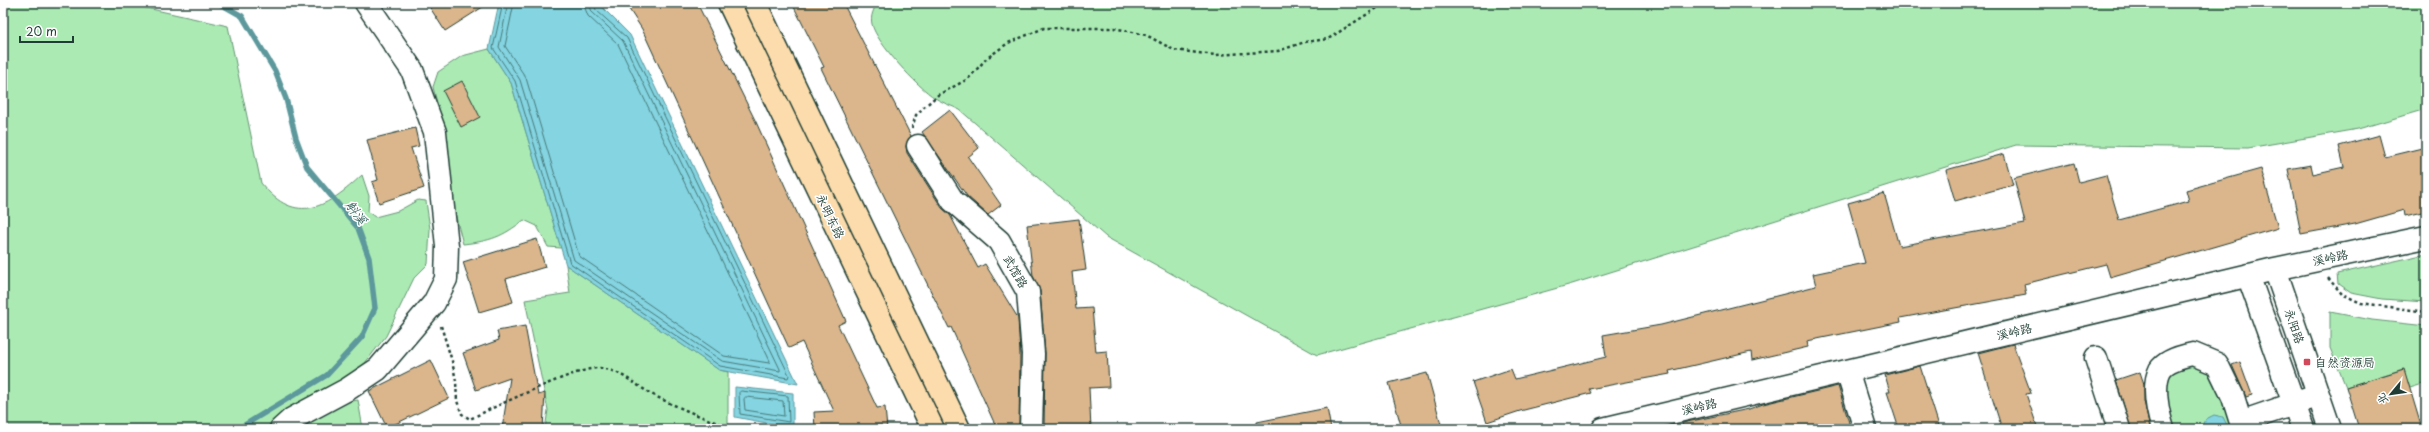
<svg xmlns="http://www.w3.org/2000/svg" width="2429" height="432" viewBox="0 0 2429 432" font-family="'Playpen Sans','LXGW WenKai TC',sans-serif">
  <rect width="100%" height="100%" fill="#fff"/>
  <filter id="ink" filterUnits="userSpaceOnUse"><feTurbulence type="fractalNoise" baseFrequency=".025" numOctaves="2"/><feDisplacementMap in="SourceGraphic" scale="8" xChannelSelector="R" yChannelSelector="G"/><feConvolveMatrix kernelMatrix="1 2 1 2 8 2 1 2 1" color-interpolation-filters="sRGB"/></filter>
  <g filter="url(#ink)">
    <!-- green -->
    <path fill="#abebb3" stroke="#659474" d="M3,3H124L228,26L261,183C296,227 328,207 362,175L369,196L368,212L375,217L398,211L418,200L426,201L430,229L428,264L414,278L386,336L365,363L342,383L311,421L336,404L358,400L363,429H3Z
      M877,3H2426V109L2358,129L2248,148L2016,145L1572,284L1317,355L1106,237L960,110C952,106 943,103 935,98C918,87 876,43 872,24C870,16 874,9 877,3Z
      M489,49L511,83L561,248L548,247L537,226L524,220C502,237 491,241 463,244L451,198L441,119L433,87L438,72L462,56Z
      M2426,254V302L2382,299L2351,293L2338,284L2337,274Z
      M566,265L719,370L728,372V427L733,429H545L548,410L525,300L570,293Z
      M2330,312L2372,320L2426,326V383L2410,388L2403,369L2346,387L2330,348Z
      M2193,362L2214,375L2235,429H2172C2170,413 2159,381 2176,370C2181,367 2188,365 2193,362Z"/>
    <!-- water -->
    <path fill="#84d4e1" stroke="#5c989c" d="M499,3H598L630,35L798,384L719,370L566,265L511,83L489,49Z
      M735,387L793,393V428L735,417Z
      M2214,415L2223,417L2229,429H2202L2206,419Z"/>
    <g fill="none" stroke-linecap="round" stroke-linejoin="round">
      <!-- shore -->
      <path stroke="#477979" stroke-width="1" d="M503,3L493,48L515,81L570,263L720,366L788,378L789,375L627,38L596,10L594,3
        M508,3L499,47L520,80L574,260L722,361L780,371V369L623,41L592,12L589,3
        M514,3L505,46L526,78L579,256L724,356L769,363L770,361L618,44L588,16L583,3
        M741,391L788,396L789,422L740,414L739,393Z
        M746,397L783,401L784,416L745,410L744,399Z"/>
      <!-- stream -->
      <path stroke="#5c989c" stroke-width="5.5" d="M219,3L242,16L275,71L286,99L296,138L307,167L358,228L369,258L375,308L362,337L327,375L238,429"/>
    </g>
    <!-- building -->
    <path fill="#dbb58c" stroke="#1f3d34" d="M427,3H489L445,31Z
      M625,3H697L756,122L846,321L838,325L877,408L885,407L887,429H815L814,412L834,411L802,342L789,348L642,29Z
      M792,3H843L911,136L906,146L907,153L942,208L950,215L978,268L985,264L1018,318L1020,354L1019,429H997L951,327L949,328L821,68L824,67Z
      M462,81L480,117L461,127L443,91Z
      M950,110L979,148L968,157L1001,205L988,215L967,196L922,132Z
      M415,128L419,146L411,148L424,188L379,203L372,182L378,180L367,140Z
      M2379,135L2385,157L2426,147V211L2405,216L2404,210L2355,224L2301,234L2288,169L2311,165L2313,174L2344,167L2339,146Z
      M2004,154L2013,185L1955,201L1946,170Z
      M2074,163L2079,182L2106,175L2119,220L2189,201L2186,190L2261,169L2278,228L2110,277L2106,264L2024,284L2026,295L1900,318L1901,322L1807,341L1808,347L1752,360L1751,352L1669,371L1670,374L1589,389L1591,393L1520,411L1487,422L1473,382L1511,369L1515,379L1606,357L1603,335L1661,325L1816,286L1813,274L1865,263L1848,203L1884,193L1899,246L2025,223L2014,178Z
      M1079,219L1086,270L1072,272L1076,309L1092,308L1096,352L1107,351L1109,387L1089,388L1091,429H1044L1045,353L1040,291L1033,276L1027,225Z
      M537,239L545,267L506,279L513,302L479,312L463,262Z
      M525,326L538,395L545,393L543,429H502L510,378L476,390L463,353L499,340L497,331Z
      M2013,344L2031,393L2026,394L2038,429H2002L1978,353Z
      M431,360L449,398L387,428L369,391Z
      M2240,362L2252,395L2246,397L2232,365Z
      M1920,366L1940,429H1899L1887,392H1890L1885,375Z
      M2404,369L2422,429H2359L2346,387Z
      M2140,372L2144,384V401L2150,429H2131L2116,380Z
      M1427,373L1441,424L1423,429H1402L1389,383Z
      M1838,386L1850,426L1838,429H1683L1682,423L1749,409L1763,404Z
      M1327,408L1331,429H1257V422Z"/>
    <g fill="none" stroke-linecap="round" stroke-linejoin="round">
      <defs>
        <path id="minor" d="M918,146L953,201L999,241L1028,292L1033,354L1031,429
          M2275,269L2330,429
          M2248,275L2303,429
          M2096,358L2119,429
          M1847,371L1865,429
          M2241,422L2308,399
          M281,429L292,419L348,389L378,369L434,303L446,279L447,246L435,132L412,70L366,3
          M1603,429L2275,269L2426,237
          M2163,429C2158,413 2152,386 2160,370C2166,360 2183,356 2193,354L2217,364L2233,397L2243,429"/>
        <path id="major" d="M729,3L933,429
          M755,3L959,429"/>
      </defs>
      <!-- minor casing -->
      <use href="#minor" stroke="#1f3d34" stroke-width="25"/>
      <!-- major casing -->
      <use href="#major" stroke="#1f3d34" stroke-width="25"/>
      <!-- path -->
      <path stroke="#1f3d34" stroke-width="2.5" stroke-dasharray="3 3" stroke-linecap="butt" d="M912,128L916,115L924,107L938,95L968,79L987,58L1008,43L1044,28H1114L1146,35L1174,50L1215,55L1278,51L1305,42L1328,39L1385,3
        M2328,278L2342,294L2361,303L2426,312
        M441,326L452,361L456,381L457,401L462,414L470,419C492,408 580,366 600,368C623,371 637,387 657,397C681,409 707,419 733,429"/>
      <!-- minor -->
      <use href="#minor" stroke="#fff" stroke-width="22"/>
      <!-- major -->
      <use href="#major" stroke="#fcdcac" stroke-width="22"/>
    </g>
  </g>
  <!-- markers -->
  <rect fill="#d1495b" stroke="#fff" stroke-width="1.5" x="2303" y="358" width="8" height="8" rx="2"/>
  <g text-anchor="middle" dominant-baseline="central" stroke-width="3" stroke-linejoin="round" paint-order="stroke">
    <!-- street labels -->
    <g font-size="12" fill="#1f3d34" stroke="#fff">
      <text transform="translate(831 216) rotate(64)">永明东路</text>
      <text transform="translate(2330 257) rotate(-12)">溪岭路</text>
      <text transform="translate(1016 271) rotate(60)">武馆路</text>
      <text transform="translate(2295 326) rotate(71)">永阳路</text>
      <text transform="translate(2014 331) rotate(-13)">溪岭路</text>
      <text transform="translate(1699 406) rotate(-13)">溪岭路</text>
    </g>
    <!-- poi labels -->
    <g font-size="12" fill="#1f3d34" stroke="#fff" text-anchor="start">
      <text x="2315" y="362">自然资源局</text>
    </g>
    <!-- water labels -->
    <g font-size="13" font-style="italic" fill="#38635f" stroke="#fff">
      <text transform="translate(357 212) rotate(53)">斛溪</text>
    </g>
  </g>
  <!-- margin -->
  <rect width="2429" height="432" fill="none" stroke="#fff" stroke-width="16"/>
  <rect x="8" y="8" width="2413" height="416" fill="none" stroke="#1f3d34" stroke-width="1.5" filter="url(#ink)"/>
  <!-- north arrow -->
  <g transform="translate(2391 394) rotate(241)" stroke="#ffffff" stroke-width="3" paint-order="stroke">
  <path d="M0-3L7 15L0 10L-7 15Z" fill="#1f3d34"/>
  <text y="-6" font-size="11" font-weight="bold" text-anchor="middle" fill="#1f3d34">北</text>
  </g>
  <!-- scale -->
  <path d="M20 36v6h53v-6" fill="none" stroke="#1f3d34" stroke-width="2"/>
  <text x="26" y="36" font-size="12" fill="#1f3d34" stroke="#ffffff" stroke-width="3" paint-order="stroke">20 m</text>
</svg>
